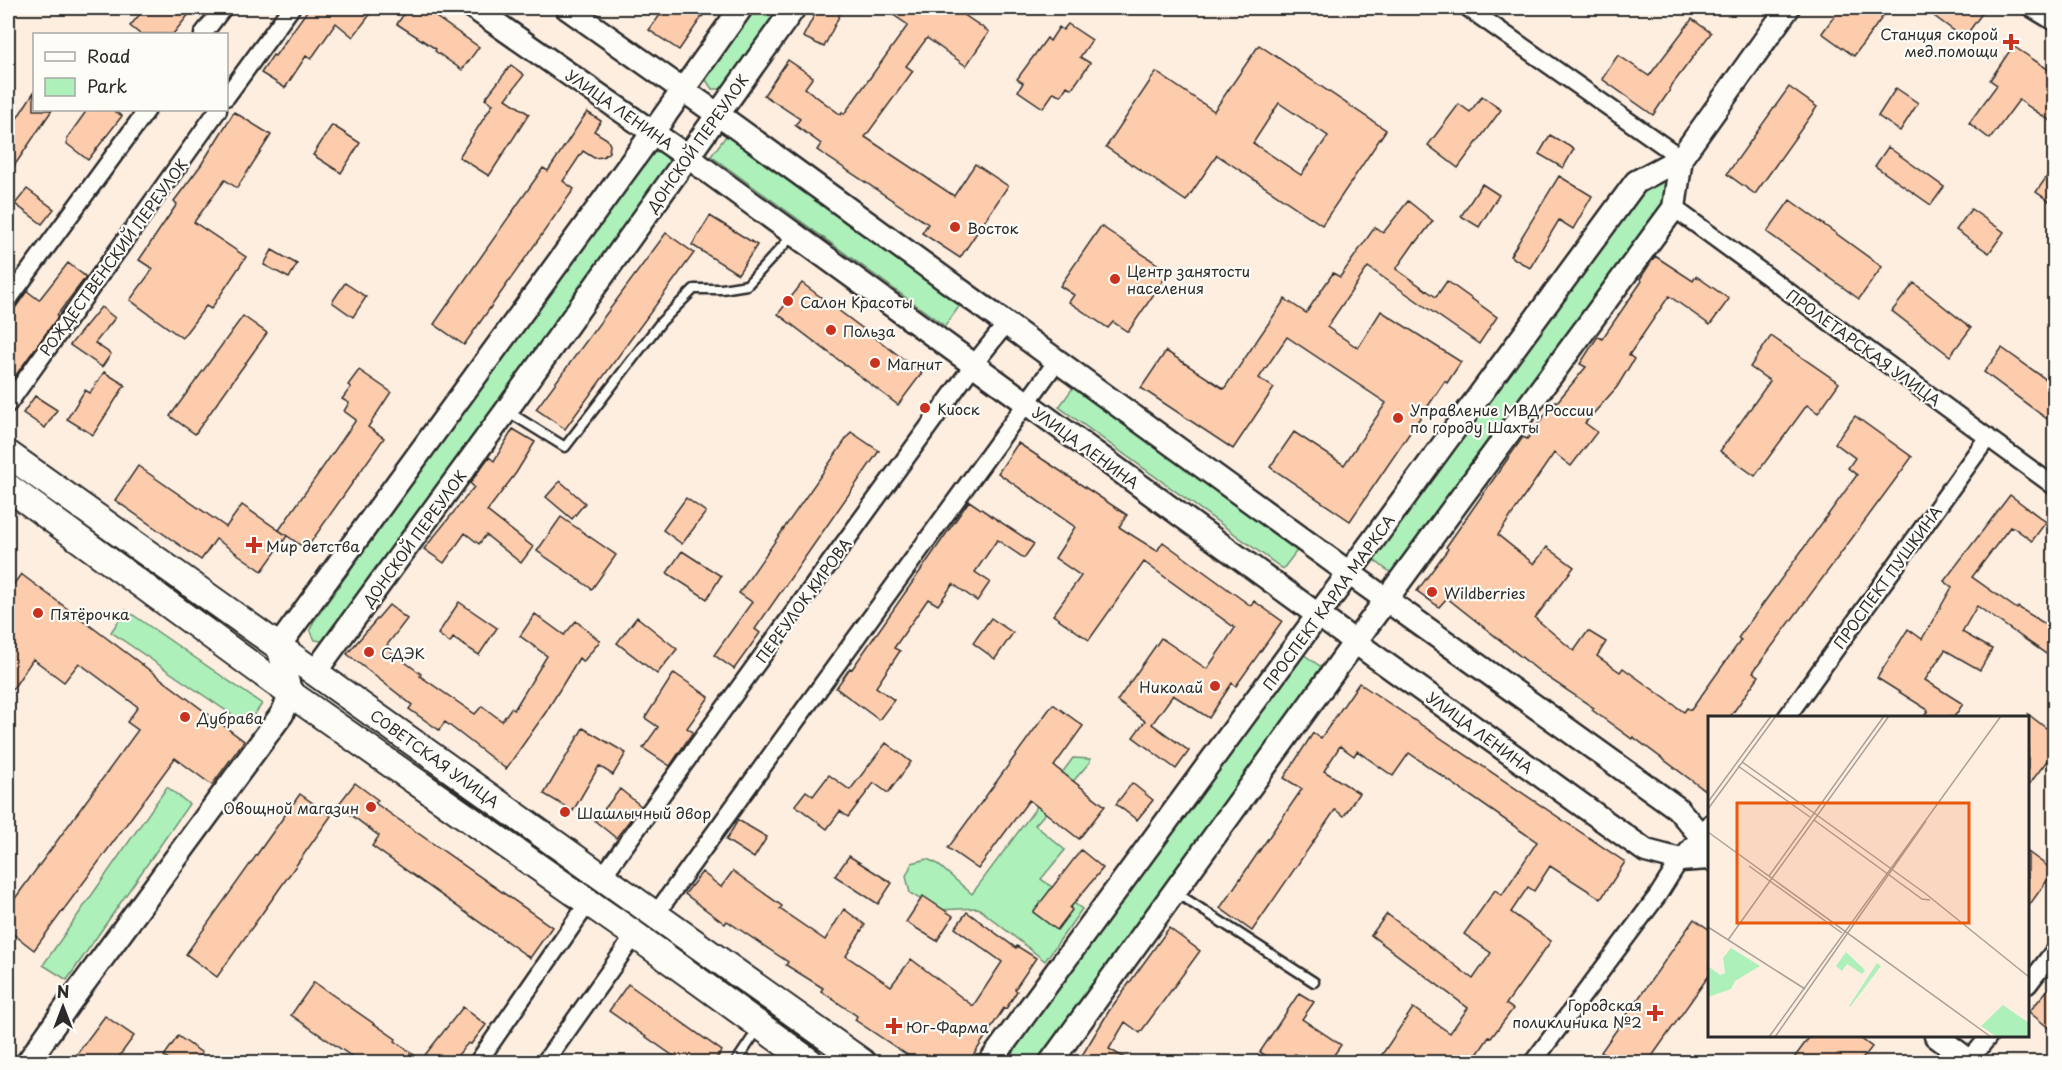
<svg xmlns="http://www.w3.org/2000/svg" width="2062" height="1070" viewBox="0 0 2062 1070" font-family="'Playpen Sans',sans-serif">
  <rect width="100%" height="100%" fill="#fdeee0"/>
  <filter id="ink" filterUnits="userSpaceOnUse"><feTurbulence type="fractalNoise" baseFrequency=".0167" numOctaves="2"/><feDisplacementMap in="SourceGraphic" scale="12" xChannelSelector="R" yChannelSelector="G"/><feConvolveMatrix kernelMatrix="1 2 1 2 8 2 1 2 1" color-interpolation-filters="sRGB"/></filter>
  <g filter="url(#ink)">
    <!-- green -->
    <path fill="#adf0ba" stroke="#6c8e72" stroke-width="1.5" d="M752,8H787L729,85L721,89H712L706,80L707,71Z
      M729,132L961,304L945,326L711,156Z
      M653,152H662L669,161L667,175L331,638L322,641L315,640L310,630L314,621L645,158Z
      M1675,168L1669,207L1395,576L1370,557L1641,186Z
      M1075,385L1299,548L1283,569L1059,407Z
      M126,610L262,704L247,725L111,632Z
      M1303,654L1324,669L1037,1062H1004Z
      M1073,758L1090,759V762L1035,825L1065,850L1041,879L1082,909L1045,961L978,908L938,910L910,893L906,876L912,863L927,859L936,863L972,894Z
      M167,787L189,804L67,980L43,965Z"/>
    <!-- building -->
    <path fill="#fdccac" stroke="#2b2b2b" stroke-width="1.5" fill-rule="evenodd" d="M145,8H194L173,34H140L130,26Z
      M309,8H375L353,37L336,23L311,59L306,56L285,88L261,73L273,55L275,56Z
      M408,8H429L438,13L436,17L479,47L462,70L435,51L436,49L397,24Z
      M665,8H708L679,50L649,30Z
      M818,8H843L824,47L803,37Z
      M883,8H954L989,32L966,66L927,38L906,66L913,71L865,137L954,196L975,164L1008,186L960,258L922,233L928,224L817,150L821,144L795,125L800,119L764,95L788,60L813,77L805,88L841,115L842,112L844,114L908,25Z
      M1840,8H1889L1854,56L1822,33Z
      M1923,8H1986L1964,38Z
      M1692,19L1711,33L1669,89L1670,90L1653,115L1602,79L1618,55L1649,76Z
      M1068,24L1092,40L1080,57L1090,63L1072,89L1067,86L1061,96L1054,92L1043,108L1018,91L1023,83L1017,79L1047,38L1050,41L1059,27L1063,30Z
      M1259,45L1386,130L1322,225L1217,155L1186,201L1106,147L1156,72L1214,111ZM1279,103L1328,136L1301,175L1253,143Z
      M2013,46L2055,74V124L2019,100L1990,139L1969,123L1997,85L1990,80Z
      M511,65L524,75L506,99L529,114L489,176L459,157L493,104L485,99Z
      M1789,87L1817,107L1755,194L1727,174Z
      M1896,88L1918,103L1900,131L1878,116Z
      M34,92V110H52L8,175V132Z
      M1482,96L1501,110L1458,168L1428,145L1459,104L1470,112Z
      M87,110H113L122,116L88,160L67,144V138Z
      M234,112L271,135L237,188L225,180L194,222L246,257L211,309L206,306L182,338L130,300L153,269L139,260L177,204L174,201L201,165Z
      M587,112L601,121L594,131L607,139L610,145L609,152L603,157L594,158L583,151L563,181L574,189L464,345L434,324L543,168L548,171Z
      M332,125L360,143L341,173L313,155Z
      M1550,135L1574,149L1563,168L1539,154Z
      M1888,147L1944,187L1931,205L1875,166Z
      M2055,165V205L2036,192Z
      M1559,176L1592,196L1573,229L1559,220L1530,268L1510,256Z
      M1482,184L1499,195L1479,227L1461,216Z
      M27,189L54,209L42,224L15,204Z
      M1790,200L1882,267L1859,299L1767,232Z
      M1408,201L1433,221L1416,243L1415,242L1396,269L1436,297L1447,281L1497,317L1479,344L1368,267L1327,327L1358,348L1381,311L1461,362L1447,383L1445,381L1350,521L1270,467L1294,432L1344,465L1386,403L1287,337L1259,378L1274,388L1233,449L1141,388L1166,351L1224,389L1285,299L1306,313L1333,273L1340,277L1375,227L1383,233Z
      M1971,209L2004,232L1989,253L1956,230Z
      M710,216L757,245L738,274L692,245Z
      M1101,226L1169,272L1128,332L1113,322L1108,328L1069,302L1074,295L1060,286Z
      M666,233L694,253L565,429L536,409Z
      M272,250L297,264L289,278L264,265Z
      M1655,256L1693,281L1696,276L1729,299L1710,325L1669,296L1629,355L1634,359L1617,387L1585,423L1597,432L1571,466L1554,453L1498,535L1534,564L1547,547L1574,567L1535,618L1574,651L1588,631L1606,642L1597,656L1620,672L1623,668L1684,712L1687,708L1691,710L1741,640L1738,638L1857,475L1848,468L1855,458L1835,443L1855,416L1912,457L1753,672L1759,676L1730,717H1710V794L1633,737L1632,739L1592,710L1594,708L1544,675L1447,598L1439,607L1417,591L1448,549L1446,547L1523,437L1527,439L1555,401L1557,402L1586,367L1580,364L1598,336L1602,339L1642,281L1640,279Z
      M68,263L86,277L57,315V318L8,386V311L16,307L27,291L39,300Z
      M345,283L366,297L353,317L332,302Z
      M802,283L922,373L898,405L778,314Z
      M1914,283L1971,328L1950,356L1892,311Z
      M101,307L115,318L95,343L111,354L102,367L70,345Z
      M243,316L267,333L195,434L170,416Z
      M1771,336L1839,383L1818,413L1807,405L1755,476L1720,451L1770,381L1750,367Z
      M2002,348L2055,386V409L2047,419L1984,372Z
      M359,370L391,392L368,427L384,438L306,549L279,530L356,420L344,411L349,403L342,399L351,387L348,385Z
      M104,372L125,385L93,435L67,419L85,390L90,393Z
      M35,396L57,410L45,428L23,413Z
      M513,429L535,442L516,473L487,511L533,547L521,563L486,535L479,544L465,533L444,563L424,549L474,487L470,483L489,457L494,461Z
      M851,432L879,451L755,629L760,633L734,669L714,655L752,602L739,593Z
      M1018,443L1127,515L1119,527L1157,551L1163,542L1251,606L1254,601L1282,621L1236,686L1232,683L1209,718L1173,695L1152,724L1189,751L1176,769L1133,737L1145,721L1117,701L1161,638L1207,669L1235,628L1144,562L1089,640L1053,615L1081,576L1055,558L1075,527L998,473Z
      M138,466L226,527L242,505L287,536L262,571L216,539L201,560L115,500Z
      M560,481L585,503L572,519L546,497Z
      M2010,495L2046,522L2032,541L2013,527L2012,528L2010,527L1972,577L2017,609L2018,607L2055,630V660L1977,606L1962,632L1992,649L1980,670L1945,650L1925,680L1963,704L1954,717H1924L1928,710L1877,678L1908,629L1922,639L1952,587L1944,581Z
      M686,498L706,512L682,544L663,530Z
      M969,501L1034,544L1024,558L997,540L975,572L990,582L977,601L953,584L938,605L928,599L894,648L900,651L876,687L894,700L879,720L836,688L850,668L852,669Z
      M561,517L616,555L592,589L537,551Z
      M682,551L721,576L707,599L667,573Z
      M21,574L244,741L212,785L175,758L34,950L8,930V908L138,730L127,722L138,707L79,663L64,682L33,659L8,696V592Z
      M459,602L497,628L479,655L453,638L450,643L438,634Z
      M389,605L407,619L387,645L392,649L390,651L421,674L420,676L475,714L482,706L502,721L511,708L514,710L547,656L520,636L535,614L564,635L576,621L600,641L583,662L579,658L546,712L506,769L445,722L439,730L409,709L412,705L347,654Z
      M637,617L677,649L657,674L617,643Z
      M991,618L1013,633L995,659L973,643Z
      M674,673L709,697L687,728L693,732L670,766L643,748L658,727L645,718Z
      M1359,683L1625,862L1601,899L1550,866L1534,891L1528,887L1511,912L1551,941L1506,1004L1513,1009L1491,1038L1489,1037L1472,1062H1377L1413,1008L1450,1033L1468,1008L1371,935L1387,914L1473,979L1491,953L1464,934L1495,890L1502,895L1537,842L1409,753L1393,776L1357,751L1354,756L1340,746L1324,771L1359,793L1344,816L1335,810L1252,931L1220,908L1302,789L1284,778L1313,733L1321,738Z
      M1053,704L1083,726L1054,766L1105,806L1079,839L1029,800L978,869L948,848Z
      M2028,714L2055,735V750L2028,786Z
      M583,728L626,753L613,775L599,766L573,811L544,794Z
      M886,743L911,762L888,793L874,783L848,817L840,811L827,829L795,805L806,791L813,796L829,775L850,790Z
      M355,783L378,800L375,803L552,927L530,958L372,846L379,836L338,805Z
      M1132,783L1153,800L1137,820L1116,804Z
      M620,789L641,806L616,838L595,821Z
      M300,794L331,816L217,977L186,954Z
      M738,820L767,837L754,858L726,840Z
      M1081,850L1103,868L1070,908L1072,910L1057,930L1033,912Z
      M2028,852L2054,871L2028,907Z
      M849,856L892,883L878,904L835,876Z
      M733,871L782,906L780,909L825,940L844,909L865,925L846,956L891,986L911,959L973,1006L1002,962L955,928L967,912L1016,948L1017,946L1036,958L1015,989L1017,991L1006,1009L1004,1008L969,1062H918L855,1020L857,1016L821,991L823,988L786,965L788,962L727,921L725,924L685,894L702,872L721,887Z
      M923,896L953,916L937,941L906,922Z
      M1694,919L1710,930V974L1648,1062H1616L1601,1052Z
      M1169,928L1200,951L1140,1033L1125,1022L1109,1049L1132,1062H1078L1109,1011Z
      M2055,981V1033L2029,1012Z
      M314,982L396,1039L395,1041L421,1060L463,1007L486,1025L471,1044L468,1043L452,1062H360L291,1015Z
      M628,984L722,1051L713,1062H682L609,1011Z
      M1299,993L1314,1002L1302,1019L1341,1045L1329,1062H1308L1295,1054L1289,1062H1276L1260,1052Z
      M105,1016L134,1036L115,1062H71Z
      M1811,1035H1856L1872,1047L1860,1062H1791Z
      M178,1036L202,1053L195,1062H173L164,1056Z"/>
    <g fill="none" stroke-linecap="round" stroke-linejoin="round">
      <defs>
        <path id="lane" d="M507,411L565,447L661,322L694,289H722L747,285L794,234
          M1175,892L1314,982
          M736,1062L758,1029"/>
        <path id="street" d="M1468,8L1681,158
          M2031,8L2054,22
          M203,34L223,8
          M226,97L291,8
          M1674,208L2054,486
          M8,300L147,110
          M8,404L218,110
          M1786,718L1988,437
          M602,877L974,364L1006,324
          M655,915L1057,361
          M2028,985L2054,951
          M1969,1061L1989,1036
          M478,1062L588,903
          M545,1062L635,935
          M1533,1062L1658,895L1680,860L1710,823"/>
        <path id="secondary" d="M474,8L688,157L1373,655L1646,851L1680,860L1709,858
          M567,8L734,126L1349,573L1677,808L1701,836L1710,859
          M315,672L506,411L794,8
          M1936,1036L1971,1062
          M28,1062L70,1002L282,714L291,694L278,647L641,149L741,8
          M990,1062L1636,182L1681,158L1788,8
          M1051,1062L1355,642L1674,208L1681,158"/>
        <path id="primary" d="M8,454L862,1062
          M8,487L291,694L635,935L810,1062"/>
      </defs>
      <!-- lane casing -->
      <use href="#lane" stroke="#2b2b2b" stroke-width="13"/>
      <!-- street casing -->
      <use href="#street" stroke="#2b2b2b" stroke-width="21"/>
      <!-- secondary casing -->
      <use href="#secondary" stroke="#2b2b2b" stroke-width="27"/>
      <!-- primary casing -->
      <use href="#primary" stroke="#2b2b2b" stroke-width="30"/>
      <!-- lane -->
      <use href="#lane" stroke="#fdfcf7" stroke-width="8"/>
      <!-- street -->
      <use href="#street" stroke="#fdfcf7" stroke-width="16"/>
      <!-- secondary -->
      <use href="#secondary" stroke="#fdfcf7" stroke-width="22"/>
      <!-- primary -->
      <use href="#primary" stroke="#fdfcf7" stroke-width="26"/>
    </g>
  </g>
  <!-- markers -->
  <g fill="#c8321e" stroke="#fdfcf7" stroke-width="2">
    <path d="M2008 33h6v6h6v6h-6v6h-6v-6h-6v-6h6z"/>
    <circle cx="955" cy="227" r="6"/>
    <circle cx="1115" cy="279" r="6"/>
    <circle cx="788" cy="301" r="6"/>
    <circle cx="831" cy="330" r="6"/>
    <circle cx="875" cy="363" r="6"/>
    <circle cx="925" cy="408" r="6"/>
    <circle cx="1398" cy="418" r="6"/>
    <path d="M251 536h6v6h6v6h-6v6h-6v-6h-6v-6h6z"/>
    <circle cx="1432" cy="592" r="6"/>
    <circle cx="38" cy="613" r="6"/>
    <circle cx="369" cy="652" r="6"/>
    <circle cx="1215" cy="686" r="6"/>
    <circle cx="185" cy="717" r="6"/>
    <circle cx="371" cy="807" r="6"/>
    <circle cx="565" cy="812" r="6"/>
    <path d="M1652 1004h6v6h6v6h-6v6h-6v-6h-6v-6h6z"/>
    <path d="M891 1017h6v6h6v6h-6v6h-6v-6h-6v-6h6z"/>
  </g>
  <g text-anchor="middle" dominant-baseline="central" stroke-width="4.5" stroke-linejoin="round" paint-order="stroke">
    <!-- poi labels -->
    <g font-size="15" fill="#2b2b2b" stroke="#fdfcf7" text-anchor="start">
      <text x="1998" y="33" text-anchor="end">Станция скорой<tspan x="1998" dy="17">мед.помощи</tspan></text>
      <text x="967" y="227">Восток</text>
      <text x="1127" y="270">Центр занятости<tspan x="1127" dy="17">населения</tspan></text>
      <text x="800" y="301">Салон Красоты</text>
      <text x="843" y="330">Польза</text>
      <text x="887" y="363">Магнит</text>
      <text x="937" y="408">Киоск</text>
      <text x="1410" y="409">Управление МВД России<tspan x="1410" dy="17">по городу Шахты</tspan></text>
      <text x="266" y="545">Мир детства</text>
      <text x="1444" y="592">Wildberries</text>
      <text x="50" y="613">Пятёрочка</text>
      <text x="381" y="652">СДЭК</text>
      <text x="1203" y="686" text-anchor="end">Николай</text>
      <text x="197" y="717">Дубрава</text>
      <text x="359" y="807" text-anchor="end">Овощной магазин</text>
      <text x="577" y="812">Шашлычный двор</text>
      <text x="1642" y="1004" text-anchor="end">Городская<tspan x="1642" dy="17">поликлиника №2</tspan></text>
      <text x="906" y="1026">Юг-Фарма</text>
    </g>
    <!-- street labels -->
    <g font-size="15" fill="#2b2b2b" stroke="#fdfcf7">
      <text transform="translate(620 109) rotate(35)">УЛИЦА ЛЕНИНА</text>
      <text transform="translate(697 143) rotate(-55)">ДОНСКОЙ ПЕРЕУЛОК</text>
      <text transform="translate(113 257) rotate(-54)">РОЖДЕСТВЕНСКИЙ ПЕРЕУЛОК</text>
      <text transform="translate(1864 347) rotate(36)">ПРОЛЕТАРСКАЯ УЛИЦА</text>
      <text transform="translate(1086 447) rotate(36)">УЛИЦА ЛЕНИНА</text>
      <text transform="translate(414 538) rotate(-54)">ДОНСКОЙ ПЕРЕУЛОК</text>
      <text transform="translate(1887 577) rotate(-54)">ПРОСПЕКТ ПУШКИНА</text>
      <text transform="translate(803 600) rotate(-54)">ПЕРЕУЛОК КИРОВА</text>
      <text transform="translate(1328 602) rotate(-54)">ПРОСПЕКТ КАРЛА МАРКСА</text>
      <text transform="translate(1480 732) rotate(36)">УЛИЦА ЛЕНИНА</text>
      <text transform="translate(435 758) rotate(36)">СОВЕТСКАЯ УЛИЦА</text>
    </g>
  </g>
  <!-- overview -->
  <g transform="translate(1708 716)">
    <rect width="321" height="321" fill="#fdeee0"/>
    <path d="M23,232L52,250L27,265L23,273L0,281V250L12,259L17,257L15,242ZM138,236L157,254L154,258L139,248L134,255L128,250ZM169,247L173,250L142,291L141,290ZM295,289L321,307V321H289L273,310Z" fill="#adf0ba"/>
    <path fill="none" stroke="#a9a098" stroke-width="1.5" d="M34,46L106,97M30,50L102,101M0,86L63,0M0,93L68,0M106,97L218,178L321,261M106,104L214,183L222,184M0,116L283,321M41,150L134,217M61,160L176,0M62,165L181,0M0,211L97,273M20,224L62,165M61,321L293,0M67,321L218,105"/>
    <path fill="#e8590c" fill-opacity="0.15" stroke="#e8590c" stroke-width="3" d="M29,87H261V207H29Z"/>
    <rect width="321" height="321" fill="none" stroke="#2b2b2b" stroke-width="3"/>
  </g>
  <!-- margin -->
  <rect width="2062" height="1070" fill="none" stroke="#fdfcf7" stroke-width="30"/>
  <rect x="15" y="15" width="2032" height="1040" fill="none" stroke="#2b2b2b" stroke-width="2" filter="url(#ink)"/>
  <!-- legend -->
  <rect x="33" y="33" width="195" height="78" fill="#fdfcf7" stroke="#a9a8a5" stroke-width="1.5"/>
  <rect x="45" y="52" width="30" height="9" fill="#fdfcf7" stroke="#a9a8a5" stroke-width="1.5"/>
  <text x="87" y="63" font-size="18" fill="#2b2b2b">Road</text>
  <rect x="45" y="78" width="30" height="18" fill="#adf0ba" stroke="#a9a8a5" stroke-width="1.5"/>
  <text x="87" y="93" font-size="18" fill="#2b2b2b">Park</text>
  <!-- north arrow -->
  <g transform="translate(63 1007)" stroke="#fdfcf7" stroke-width="4.5" paint-order="stroke">
  <path d="M0-4.5L10 22L0 15L-10 22Z" fill="#2b2b2b"/>
  <text y="-9" font-size="16" font-weight="bold" text-anchor="middle" fill="#2b2b2b">N</text>
  </g>
</svg>
